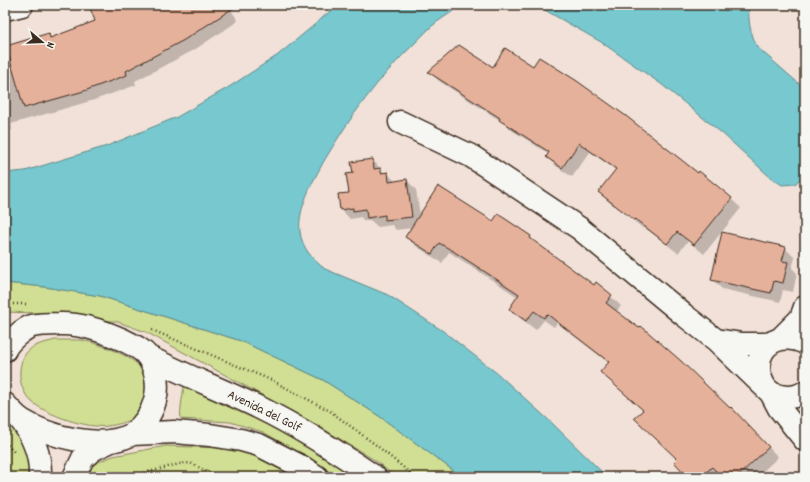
<svg xmlns="http://www.w3.org/2000/svg" width="810" height="482" viewBox="0 0 810 482" font-family="Dekko,sans-serif">
  <rect width="100%" height="100%" fill="#f1e1d8"/>
  <filter id="ink" filterUnits="userSpaceOnUse"><feTurbulence type="fractalNoise" baseFrequency=".025" numOctaves="2"/><feDisplacementMap in="SourceGraphic" scale="8" xChannelSelector="R" yChannelSelector="G"/><feConvolveMatrix kernelMatrix="1 2 1 2 8 2 1 2 1" color-interpolation-filters="sRGB"/></filter>
  <g filter="url(#ink)">
    <!-- green -->
    <path fill="#d0df93" stroke="#868458" d="M5,283L45,287L100,296L241,341L323,380L379,416L462,477H395L376,461L317,425L146,332L118,322L69,314L5,312Z
      M55,340C63,340 72,340 80,340C96,342 133,356 142,369C147,376 148,385 147,393C145,416 129,423 108,426C88,429 46,415 31,401C16,387 15,356 35,346C41,343 49,342 55,340Z
      M185,380L304,443L358,477H337L300,453L263,432L230,422L181,419C179,413 184,388 185,380Z
      M5,416L23,438L32,468L31,477H5Z
      M166,446L222,448L256,455L300,477H85L91,465L113,456Z"/>
    <!-- water -->
    <path fill="#77c8cf" stroke="#5f8988" d="M337,5H462C454,11 445,16 437,22C429,28 422,36 415,43C378,78 350,117 324,161C313,181 297,209 300,232C302,248 313,260 325,269L388,295L443,331L498,374L553,424L607,477H462L379,416L323,380L241,341L100,296L45,287L5,283V173L25,171L107,146L177,117L229,87L278,55L313,26Z
      M536,5H749C748,22 750,31 757,47L805,89V174L795,184L782,185L770,177L723,134L661,84L601,42Z"/>
    <!-- shadow -->
    <path fill="#0003" d="M122,5H228L238,21L194,50L135,81L136,85L94,100L11,124L12,130L5,131V51L49,35L52,38L96,22Z
      M493,69L698,175L731,199L741,208L704,254L688,241L678,253L645,228L644,229L609,202L599,192L616,170L590,152L572,177L556,166L547,157L549,154L510,129L501,121L439,81L430,72Z
      M373,160L385,174L387,173L396,182L407,180L416,190L420,215L494,223L530,237L539,246L595,286L597,284L621,306L616,312L741,418L778,457L757,477H724L722,476L721,477H690L643,410L601,372L609,363L557,323L554,327L544,320L536,330L520,318L510,309L518,297L449,252L442,263L416,246L406,237L412,228L396,230L392,225L378,227L370,220L364,221L361,217L350,219L341,209L350,193L354,174Z
      M785,248L795,258L792,268L797,273L793,292L783,290L780,302L722,289L712,279Z"/>
    <!-- building -->
    <path fill="#e6b19b" stroke="#3b2a1e" d="M89,5H238L184,40L126,71L127,75L84,91L24,108L6,46L49,33L50,38L95,21Z
      M459,45L493,67L505,48L533,66L539,57L577,81L626,116L698,173L699,171L732,198L694,245L677,232L667,244L635,219L634,220L598,192L616,169L579,143L562,168L546,157L549,152L499,120L500,118L428,72Z
      M373,159L374,169L381,168V173L388,172L389,182L407,179L412,217L385,220V215L367,218L366,209L353,211V208L340,210L338,194L349,193L346,174L353,173L351,162Z
      M438,186L493,221L498,214L531,236L530,238L594,285L596,282L612,295L606,303L639,328L641,326L681,361L730,408L731,407L769,447L737,477H722L712,467L701,477H688L674,462L677,459L634,418L643,410L600,372L609,362L547,314L544,318L534,311L526,321L509,309L519,294L453,251L439,243L432,254L405,237Z
      M722,232L786,247L782,261L788,262L783,283L774,281L771,293L711,280Z"/>
    <g fill="none" stroke-linecap="round" stroke-linejoin="round">
      <defs>
        <path id="minor" d="M5,9L22,5
          M400,122L471,156L579,228L684,315L716,340L771,393C784,398 793,399 805,392
          M780,339L801,318L805,307
          M716,340L742,344H770
          M765,387C747,356 772,327 805,343
          M771,393L779,408L805,440
          M20,419C33,436 41,455 40,477
          M74,477L83,458L94,449L111,441"/>
        <path id="tertiary" d="M5,350C8,342 24,328 32,326C40,324 51,324 59,324C78,323 103,331 121,339C129,343 143,349 148,357C163,380 158,408 140,427C137,429 134,433 131,435C99,450 49,437 20,419C15,415 10,409 5,404
          M147,356C184,375 223,390 260,408C301,428 338,452 375,477
          M132,434L174,432L210,435L241,440L259,445L302,467L317,477"/>
      </defs>
      <!-- minor casing -->
      <use href="#minor" stroke="#3b2a1e" stroke-width="25"/>
      <!-- tertiary casing -->
      <use href="#tertiary" stroke="#3b2a1e" stroke-width="25"/>
      <!-- path -->
      <path stroke="#3b2a1e" stroke-width="2.5" stroke-dasharray="1 3" stroke-linecap="butt" d="M5,304H26
        M152,330L271,380L330,411L376,445L415,477
        M5,442L14,452
        M129,477L179,464L190,463L219,477"/>
      <!-- minor -->
      <use href="#minor" stroke="#f6f6f2" stroke-width="22"/>
      <!-- tertiary -->
      <use href="#tertiary" stroke="#f6f6f2" stroke-width="22"/>
    </g>
  </g>
  <g text-anchor="middle" dominant-baseline="central" stroke-width="4" stroke-linejoin="round" paint-order="stroke">
    <!-- street labels -->
    <g font-size="13" fill="#3b2a1e" stroke="#f6f6f2">
      <text transform="translate(264 412) rotate(26)">Avenida del Golf</text>
    </g>
  </g>
  <!-- margin -->
  <rect width="810" height="482" fill="none" stroke="#f6f6f2" stroke-width="20"/>
  <rect x="10" y="10" width="790" height="462" fill="none" stroke="#3b2a1e" stroke-width="1.5" filter="url(#ink)"/>
  <!-- north arrow -->
  <g transform="translate(42 42) rotate(109)" stroke="#f6f6f2" stroke-width="3" paint-order="stroke">
  <path d="M0-3L7 15L0 10L-7 15Z" fill="#3b2a1e"/>
  <text y="-6" font-size="11" font-weight="bold" text-anchor="middle" fill="#3b2a1e">N</text>
  </g>
</svg>
